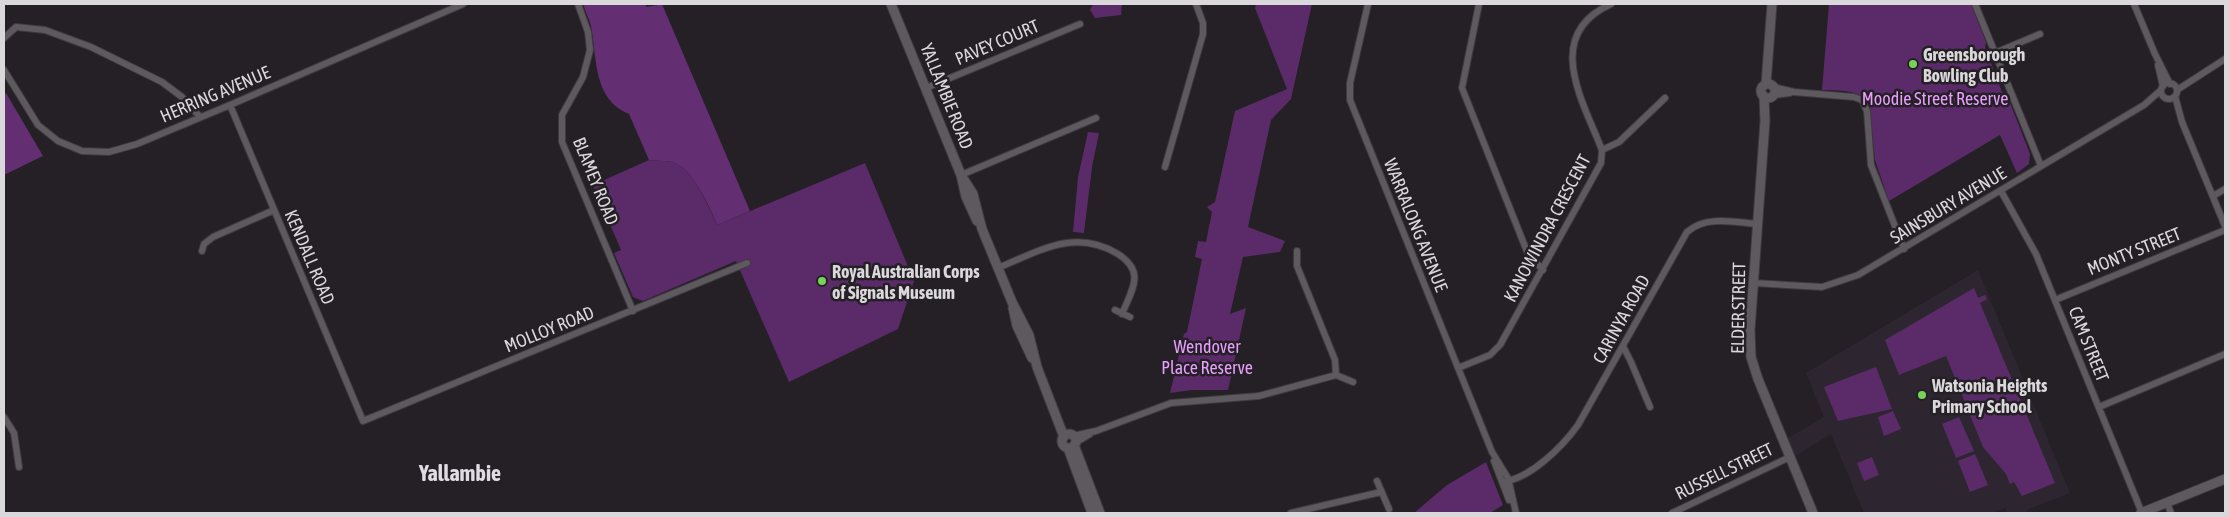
<svg xmlns="http://www.w3.org/2000/svg" width="2229" height="517" viewBox="0 0 2229 517" font-family="'Asap Condensed',sans-serif">
  <rect width="100%" height="100%" fill="#242025"/>
  <!-- built -->
  <path fill="#2d2630" d="M1978,270L2070,493L2027,510L2028,513H2008L2005,508L1993,513H1864L1831,434L1795,456L1788,438L1824,417L1806,373Z"/>
  <!-- green -->
  <path fill="#5a2b68" d="M1093,4H1122L1121,15L1095,18L1090,10Z
    M1256,4H1312L1291,99L1271,120L1248,227L1285,241L1280,252L1243,257L1230,314L1246,308L1228,390H1192L1170,393L1184,334L1187,332L1202,259L1195,257L1198,241L1206,242L1212,212L1207,207L1215,202L1235,111L1287,89L1255,8Z
    M1829,4H1971L1986,42L1985,47L2002,92L2007,95L2030,154L2029,164L2017,173L2000,135L1889,201L1875,160L1869,102C1858,89 1838,91 1822,90Z
    M1088,132L1099,133L1092,167L1084,233L1073,232L1078,177Z
    M649,160C657,161 670,160 677,164C694,172 710,209 717,225L865,163L914,281L898,329L789,382L736,261L643,301L633,297L614,253L621,250L593,185Z
    M1974,288L1978,298L1985,295L1987,299L1980,303L2055,483L2022,496L2014,482L2010,484L2006,474L1983,447L1946,356L1899,375L1885,340Z
    M1876,367L1892,409L1838,421L1824,387Z
    M1893,411L1901,429L1884,436L1878,417Z
    M1959,417L1974,451L1956,458L1942,424Z
    M1975,454L1988,485L1970,492L1958,461Z
    M1872,457L1879,475L1864,481L1857,463Z
    M1486,462L1503,505L1490,513H1414L1447,485Z"/>
  <!-- forest -->
  <path fill="#632e72" d="M583,4H645L647,7L662,4L750,211L717,225C711,209 693,171 677,164C670,160 657,161 649,160L629,114C593,100 597,58 591,26C589,18 585,11 583,4Z
    M6,93L43,156L4,175V95Z"/>
  <g fill="none" stroke-linecap="round" stroke-linejoin="round">
    <defs>
      <path id="street" d="M578,4L588,32L590,50L583,77L562,115V142L633,311
        M1368,4L1350,83V100L1492,452L1508,478L1516,513
        M1479,4L1462,88L1528,254L1543,270
        M1975,4L2041,166
        M2134,4L2155,54L2170,84
        M4,38L16,27L45,30L91,47L162,82L182,97L200,117
        M1995,53L2040,34
        M2158,65L2163,86
        M4,70L38,125L58,141L82,151L109,152L137,144L230,105L463,4
        M2161 91a8 8 0 1 1 16 0a8 8 0 1 1-16 0Z
        M1774,87L1794,92L1854,97L1862,100L1867,111L1871,165L1904,249
        M926,88L1080,24
        M2177,90L2225,59
        M1773,95L1790,93
        M2175,96L2182,122L2225,226
        M230,105L363,421L747,263
        M1602,150L1619,142L1665,98
        M1165,167L1203,34V23L1196,4
        M961,175L1096,118
        M2001,191L2036,254L2142,513
        M2213,196L2225,189
        M202,251L204,244L213,237L274,210
        M998,268C1039,251 1075,228 1118,254C1146,272 1132,289 1122,314
        M1753,283L1822,287L1858,275L2144,105L2161,90
        M2055,300L2225,230
        M1115,310L1130,317
        M1623,346L1631,362L1650,407
        M1458,368L1490,355L1500,345L1601,163L1602,150C1583,101 1542,35 1611,4
        M1336,375L1353,382
        M2099,407L2225,354
        M4,417L14,433L19,467
        M1073,436L1096,431L1171,403L1259,396L1336,375L1335,360L1297,266V251
        M1075,443L1090,434
        M1494,461L1509,500
        M1377,481L1389,509
        M1502,482C1530,479 1562,447 1578,425L1687,232C1706,215 1734,222 1757,224
        M2167,503L2171,513
        M1291,513L1381,492
        M1672,513L1790,457"/>
      <path id="secondary" d="M891,4L961,175L966,197L977,221
        M1766,84L1772,4
        M1761 91a7 7 0 1 1 14 0a7 7 0 1 1-14 0Z
        M1764,96L1765,121L1750,330L1751,357L1758,379L1813,513
        M961,175L973,194L982,229L1012,302L1029,335L1037,367L1064,437
        M1013,308L1017,326L1032,358
        M1062 441a7 7 0 1 1 14 0a7 7 0 1 1-14 0Z
        M1074,445L1100,513
        M1068,448L1092,513
        M2141,513L2225,479"/>
    </defs>
    <!-- street casing -->
    <use href="#street" stroke="#3e3b3f" stroke-width="8"/>
    <!-- secondary casing -->
    <use href="#secondary" stroke="#3e3b3f" stroke-width="11"/>
    <!-- street -->
    <use href="#street" stroke="#5d595f" stroke-width="6"/>
    <!-- secondary -->
    <use href="#secondary" stroke="#5d595f" stroke-width="9"/>
  </g>
  <!-- markers -->
  <g fill="#78d158" stroke="#242025" stroke-width="2">
    <circle cx="1913" cy="64" r="5"/>
    <circle cx="822" cy="281" r="5"/>
    <circle cx="1922" cy="395" r="5"/>
  </g>
  <g text-anchor="middle" dominant-baseline="central" stroke-width="5" stroke-linejoin="round" paint-order="stroke">
    <!-- street labels -->
    <g font-size="18" fill="#dbd8dc" stroke="#242025">
      <text transform="translate(997 42) rotate(-23)">PAVEY COURT</text>
      <text transform="translate(215 94) rotate(-23)">HERRING AVENUE</text>
      <text transform="translate(947 96) rotate(68)">YALLAMBIE ROAD</text>
      <text transform="translate(596 181) rotate(68)">BLAMEY ROAD</text>
      <text transform="translate(1948 205) rotate(-31)">SAINSBURY AVENUE</text>
      <text transform="translate(1416 225) rotate(68)">WARRALONG AVENUE</text>
      <text transform="translate(1547 228) rotate(-62)">KANOWINDRA CRESCENT</text>
      <text transform="translate(2134 251) rotate(-22)">MONTY STREET</text>
      <text transform="translate(310 257) rotate(67)">KENDALL ROAD</text>
      <text transform="translate(1738 308) rotate(-89)">ELDER STREET</text>
      <text transform="translate(1621 319) rotate(-61)">CARINYA ROAD</text>
      <text transform="translate(549 329) rotate(-22)">MOLLOY ROAD</text>
      <text transform="translate(2089 344) rotate(68)">CAM STREET</text>
      <text transform="translate(1724 471) rotate(-26)">RUSSELL STREET</text>
    </g>
    <!-- poi labels -->
    <g font-size="18" font-weight="bold" fill="#dbd8dc" stroke="#242025" text-anchor="start">
      <text x="1923" y="54">Greensborough<tspan x="1923" dy="21">Bowling Club</tspan></text>
      <text x="832" y="271">Royal Australian Corps<tspan x="832" dy="21">of Signals Museum</tspan></text>
      <text x="1932" y="385">Watsonia Heights<tspan x="1932" dy="21">Primary School</tspan></text>
    </g>
    <!-- park labels -->
    <g font-size="18" fill="#e89efe" stroke="#242025">
      <text x="1935" y="98">Moodie Street Reserve</text>
      <text x="1207" y="346">Wendover<tspan x="1207" dy="21">Place Reserve</tspan></text>
    </g>
    <!-- district labels -->
    <g font-size="22" font-weight="bold" fill="#e1dce3" stroke="#242025">
      <text x="460" y="473">Yallambie</text>
    </g>
  </g>
  <!-- border -->
  <rect width="2229" height="517" fill="none" stroke="#dbd8dc" stroke-width="10"/>
</svg>
